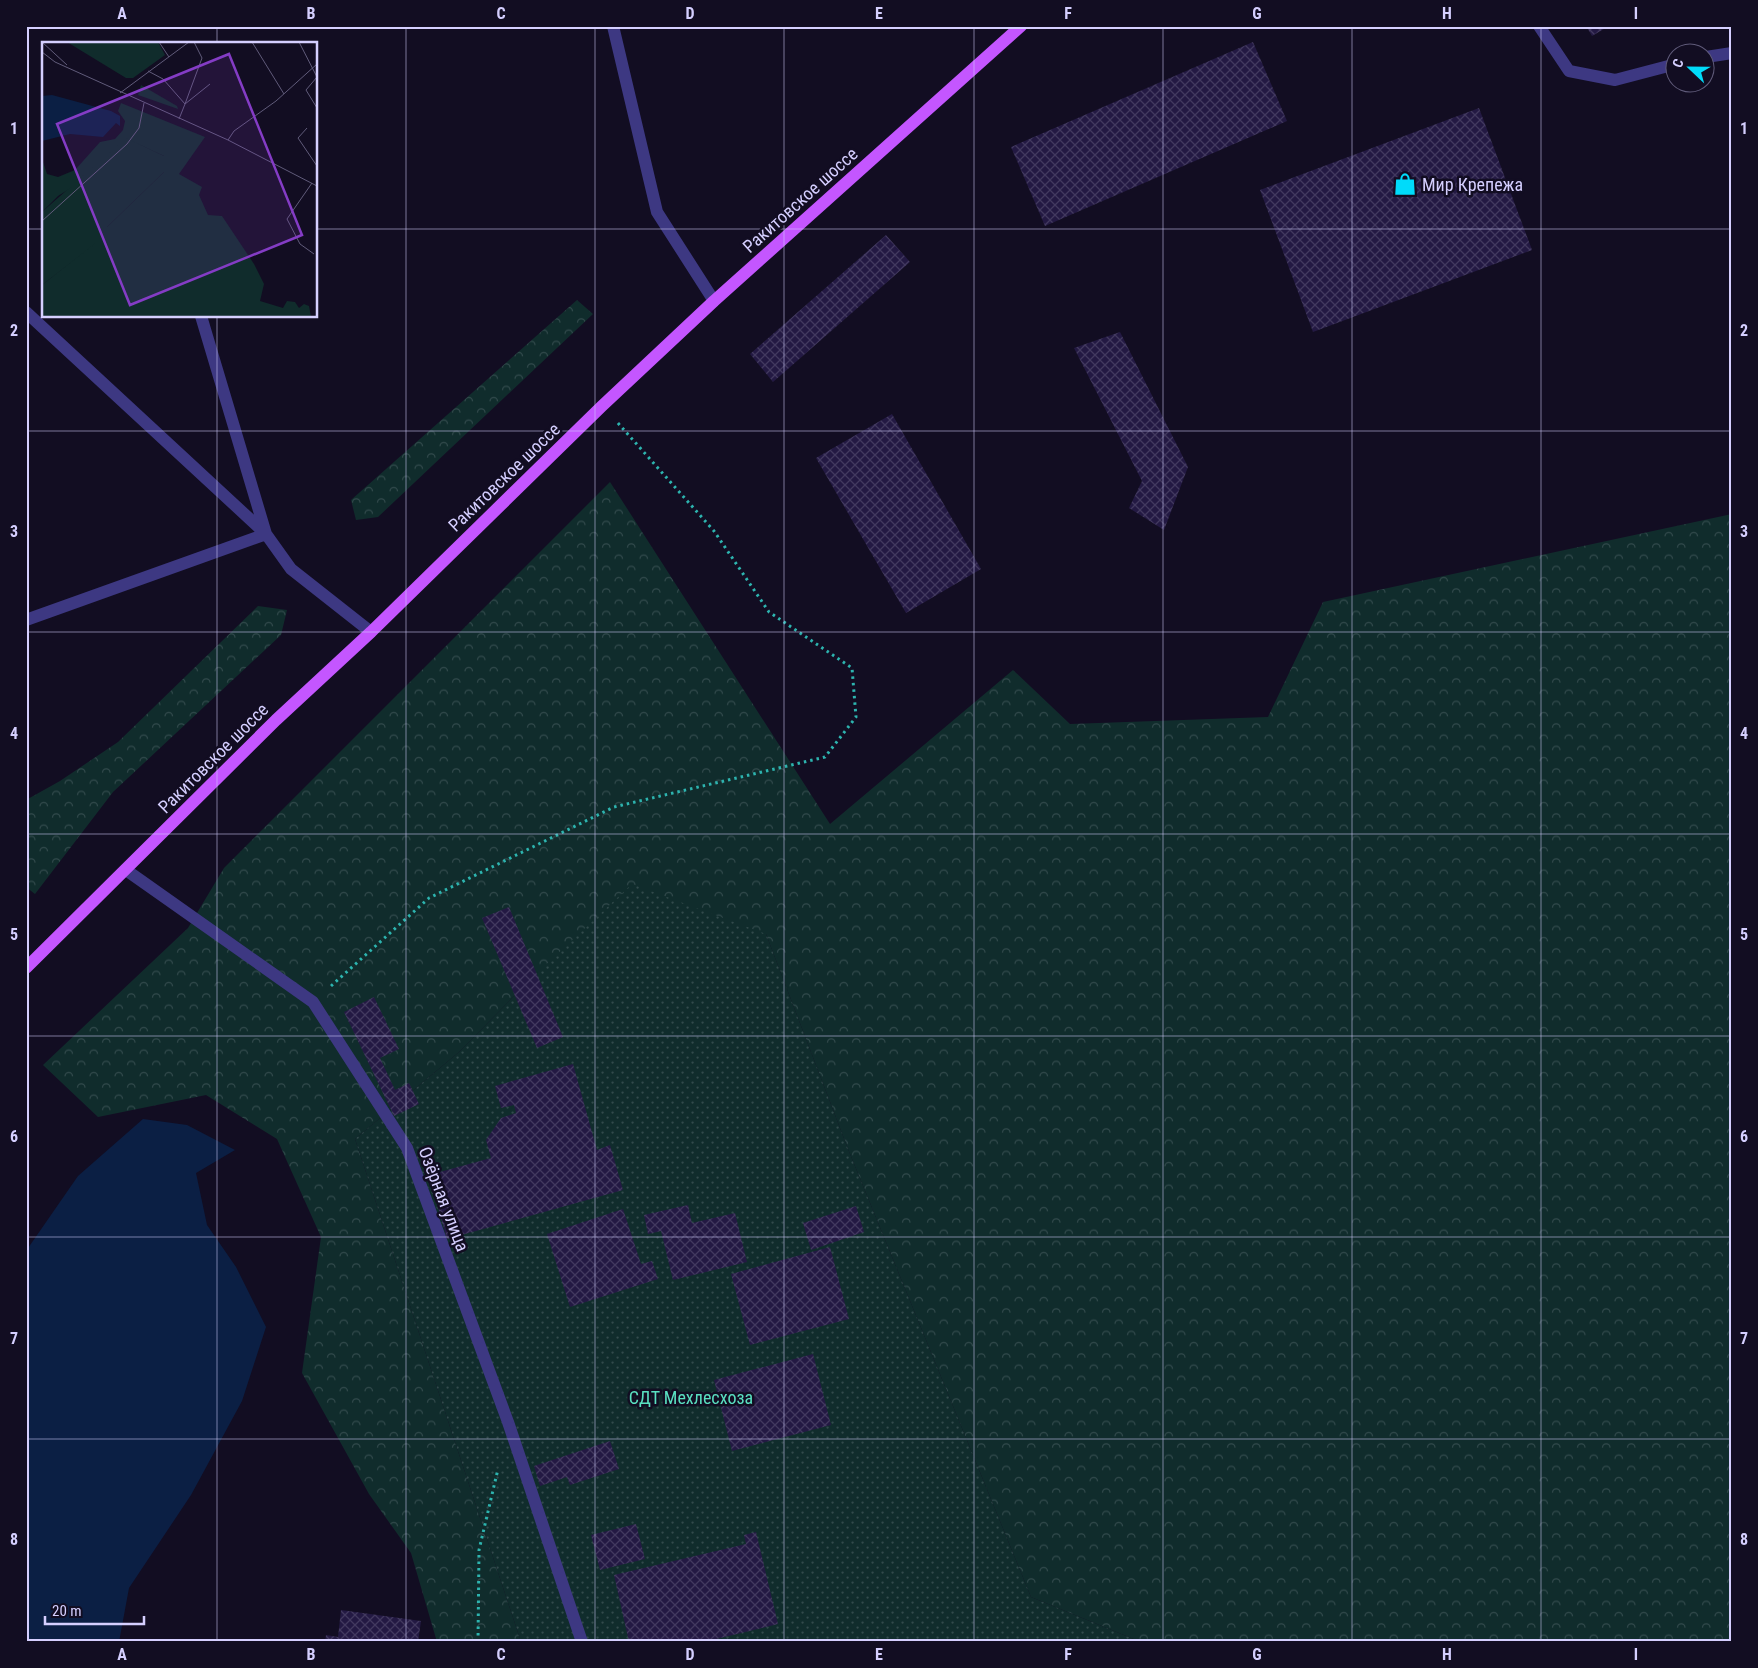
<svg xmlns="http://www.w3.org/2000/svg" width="1758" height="1668" viewBox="0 0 1758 1668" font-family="'Roboto Condensed',sans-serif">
  <defs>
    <pattern id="forest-crowns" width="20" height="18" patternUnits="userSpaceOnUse" patternTransform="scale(1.25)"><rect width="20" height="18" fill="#102c2c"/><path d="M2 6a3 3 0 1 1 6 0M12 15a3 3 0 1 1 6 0" fill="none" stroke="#324a4c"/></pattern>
    <pattern id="garden-dots" width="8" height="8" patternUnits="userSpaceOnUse" patternTransform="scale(1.25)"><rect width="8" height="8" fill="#102c2c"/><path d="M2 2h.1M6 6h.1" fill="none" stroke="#324a4c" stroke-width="1.8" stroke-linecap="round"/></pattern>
    <pattern id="building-cross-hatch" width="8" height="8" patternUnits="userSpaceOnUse" patternTransform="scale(1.25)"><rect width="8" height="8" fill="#231943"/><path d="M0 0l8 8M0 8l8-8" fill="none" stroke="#42395f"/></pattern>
  </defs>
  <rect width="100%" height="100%" fill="#120d22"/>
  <!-- forest -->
  <path fill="url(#forest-crowns)" d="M577,300L593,314L378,517L356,520L351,500Z
    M610,482L830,824L1013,670L1070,724L1268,717L1323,602L1732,514V1642H1141L1031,1597L848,1149L766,934L537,973L459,1052L355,1139L521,1642H437L411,1553L369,1494L302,1373L321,1237L277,1139L206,1095L98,1117L43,1065L188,928L224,868Z
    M258,606L287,610L281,635L113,792L35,894L26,887V800L60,781L118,742Z"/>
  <!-- garden -->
  <path fill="url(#garden-dots)" d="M632,884L766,934L848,1149L1031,1597L1141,1642H521L355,1139L459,1052L537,973Z"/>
  <!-- water -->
  <path fill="#0b1f44" d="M143,1119L187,1125L235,1150L196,1173L207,1225L236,1267L266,1327L242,1401L191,1495L129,1588L119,1642H26V1251L78,1176Z"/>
  <!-- building -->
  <path fill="url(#building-cross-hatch)" d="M1586,26H1609L1592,36Z
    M1253,42L1287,121L1045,226L1011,147Z
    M1479,108L1532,250L1313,332L1260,190Z
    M886,235L910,262L773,382L750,354Z
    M1120,332L1188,467L1164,530L1129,508L1142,481L1074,348Z
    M892,414L981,569L906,613L816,458Z
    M509,907L563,1037L537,1048L482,918Z
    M374,997L399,1049L380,1058L395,1090L409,1083L419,1104L394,1116L344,1012Z
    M573,1064L597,1150L610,1145L623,1190L447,1239L429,1175L491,1158L486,1140L501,1118L516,1113L514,1105L501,1108L495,1086Z
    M688,1205L692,1223L735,1213L747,1262L673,1280L661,1231L648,1234L644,1215Z
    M856,1206L864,1232L811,1250L803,1223Z
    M623,1209L641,1264L652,1261L658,1279L570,1307L547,1234Z
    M830,1247L849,1319L750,1345L731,1274Z
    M813,1354L831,1425L732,1451L714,1380Z
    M610,1441L619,1469L570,1485L567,1477L540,1486L534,1466Z
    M636,1524L645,1559L600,1570L591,1535Z
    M756,1532L778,1624L704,1642H629L614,1575L746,1544L744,1535Z
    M341,1610L421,1621L418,1642H325L326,1635L338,1637Z"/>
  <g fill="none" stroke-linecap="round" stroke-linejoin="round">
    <!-- path -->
    <path stroke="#2db4af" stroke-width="3" stroke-dasharray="2.5 4" stroke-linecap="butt" d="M331,986L429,898L614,807L825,757L856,717L852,668L769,612L714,531L617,422
      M478,1642L479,1550L498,1469"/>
    <!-- minor -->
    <path stroke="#3d3882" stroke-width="12" d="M613,26L657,212L714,301
      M1539,26L1569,71L1615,80L1676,64
      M1706,57L1732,53
      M26,312L266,534L26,620
      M201,316L266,534L291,569L371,632
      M126,870L313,1002L407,1148L508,1422L582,1642"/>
    <!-- major -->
    <path stroke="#c456ff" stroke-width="12" d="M26,968L276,720L371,632L602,406L714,301L1021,26"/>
  </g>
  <!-- grid -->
  <path fill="none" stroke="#d5cfff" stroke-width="1" stroke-opacity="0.55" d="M217,26V44M406,26V1642M595,26V1642M784,26V1642M974,26V1642M1163,26V1642M1352,26V1642M1541,26V1642M26,229H44M316,229H1732M217,316V1642M26,431H1732M26,632H1732M26,834H1732M26,1036H1732M26,1237H1732M26,1439H1732"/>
  <!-- icons -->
  <defs>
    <symbol id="shop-bare" viewBox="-9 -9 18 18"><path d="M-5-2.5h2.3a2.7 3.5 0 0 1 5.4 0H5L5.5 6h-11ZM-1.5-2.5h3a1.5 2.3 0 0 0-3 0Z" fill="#00dbfa" stroke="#120d22" stroke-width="2.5" paint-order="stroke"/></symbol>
  </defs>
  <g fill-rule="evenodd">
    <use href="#shop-bare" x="1389" y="168" width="32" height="32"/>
  </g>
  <g text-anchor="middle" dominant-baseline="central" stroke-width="5" stroke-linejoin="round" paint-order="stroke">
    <!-- poi labels -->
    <g font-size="18" fill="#d5cfff" stroke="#120d22" text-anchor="start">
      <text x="1422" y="184">Мир Крепежа</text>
    </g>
    <!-- street labels -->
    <g font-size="18" fill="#d5cfff" stroke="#120d22">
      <text transform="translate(800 200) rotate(-42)">Ракитовское шоссе</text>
      <text transform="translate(504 477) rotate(-44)">Ракитовское шоссе</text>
      <text transform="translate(213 758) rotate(-45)">Ракитовское шоссе</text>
      <text transform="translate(444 1199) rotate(69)">Озёрная улица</text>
    </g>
    <!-- park labels -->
    <g font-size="18" fill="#5ae0c1" stroke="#120d22">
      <text x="691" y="1397">СДТ Мехлесхоза</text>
    </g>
  </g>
  <!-- overview -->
  <g transform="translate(42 42)">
    <rect width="275" height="275" fill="#120d22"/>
    <path d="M25,0H116L123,13L91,36H84ZM99,43L135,64L136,67L96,53ZM79,61L163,95L137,132L160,145L157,153L166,173L180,174L212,222L222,242L218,259L241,266L245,259L253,260L257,266L262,262L267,264L269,275H0V243L54,200L65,185L122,130V114L98,103L16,154L0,170V117L5,132L16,135L33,128L58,100L73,97L81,88L83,79L76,69Z" fill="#102c2c"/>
    <path d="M84,96L122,114V130L65,185V201H54L0,243V170Z" fill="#102c2c"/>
    <path d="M10,53L69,69L78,74V84L74,81L61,95L28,92L0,99V54Z" fill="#0b1f44"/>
    <path fill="none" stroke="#605b7a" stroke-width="1" d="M0,0L25,23M117,0L127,15M210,0L242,52M257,0L275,35M0,10L13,20L186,98L275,144M106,29L121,37L143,62L160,16L152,0M275,35L264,48L275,66M78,51L147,0M137,77L143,62L168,42M265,86L256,96L275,124M186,98L192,89L234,59L275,22M270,141L245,177L258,202L272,212M0,179L85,102L97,86L102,61"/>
    <path fill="#843cc5" fill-opacity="0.15" stroke="#843cc5" stroke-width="2.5" d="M187,12L260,193L88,263L15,82Z"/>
    <rect width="275" height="275" fill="none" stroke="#d5cfff" stroke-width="2.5"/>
  </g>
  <!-- border -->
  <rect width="1758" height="1668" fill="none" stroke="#120d22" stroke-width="55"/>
  <!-- north arrow -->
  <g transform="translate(1690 68) rotate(292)"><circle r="24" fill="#120d22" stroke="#605b7a"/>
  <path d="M0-4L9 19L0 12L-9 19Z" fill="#00dbfa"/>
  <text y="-8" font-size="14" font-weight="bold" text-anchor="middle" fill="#d5cfff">С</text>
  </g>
  <!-- scale -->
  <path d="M45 1616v8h99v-8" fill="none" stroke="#d5cfff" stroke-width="2.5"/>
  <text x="52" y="1616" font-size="15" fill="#d5cfff" stroke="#120d22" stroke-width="4" paint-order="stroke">20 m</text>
  <rect x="28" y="28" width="1702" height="1612" fill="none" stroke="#d5cfff" stroke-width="2"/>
  <g font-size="16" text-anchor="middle" font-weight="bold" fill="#d5cfff">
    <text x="122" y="19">A</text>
    <text x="311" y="19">B</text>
    <text x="501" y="19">C</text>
    <text x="690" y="19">D</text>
    <text x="879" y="19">E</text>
    <text x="1068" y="19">F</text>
    <text x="1257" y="19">G</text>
    <text x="1447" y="19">H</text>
    <text x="1636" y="19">I</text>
    <text x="14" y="134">1</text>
    <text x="1744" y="134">1</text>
    <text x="14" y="336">2</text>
    <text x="1744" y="336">2</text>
    <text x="14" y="537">3</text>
    <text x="1744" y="537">3</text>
    <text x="14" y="739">4</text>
    <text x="1744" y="739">4</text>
    <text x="14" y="940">5</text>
    <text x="1744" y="940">5</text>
    <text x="14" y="1142">6</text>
    <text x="1744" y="1142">6</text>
    <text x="14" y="1344">7</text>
    <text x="1744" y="1344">7</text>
    <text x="14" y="1545">8</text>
    <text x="1744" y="1545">8</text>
    <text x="122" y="1660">A</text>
    <text x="311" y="1660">B</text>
    <text x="501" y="1660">C</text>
    <text x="690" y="1660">D</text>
    <text x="879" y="1660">E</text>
    <text x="1068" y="1660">F</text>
    <text x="1257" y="1660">G</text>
    <text x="1447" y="1660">H</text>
    <text x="1636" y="1660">I</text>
  </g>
</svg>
